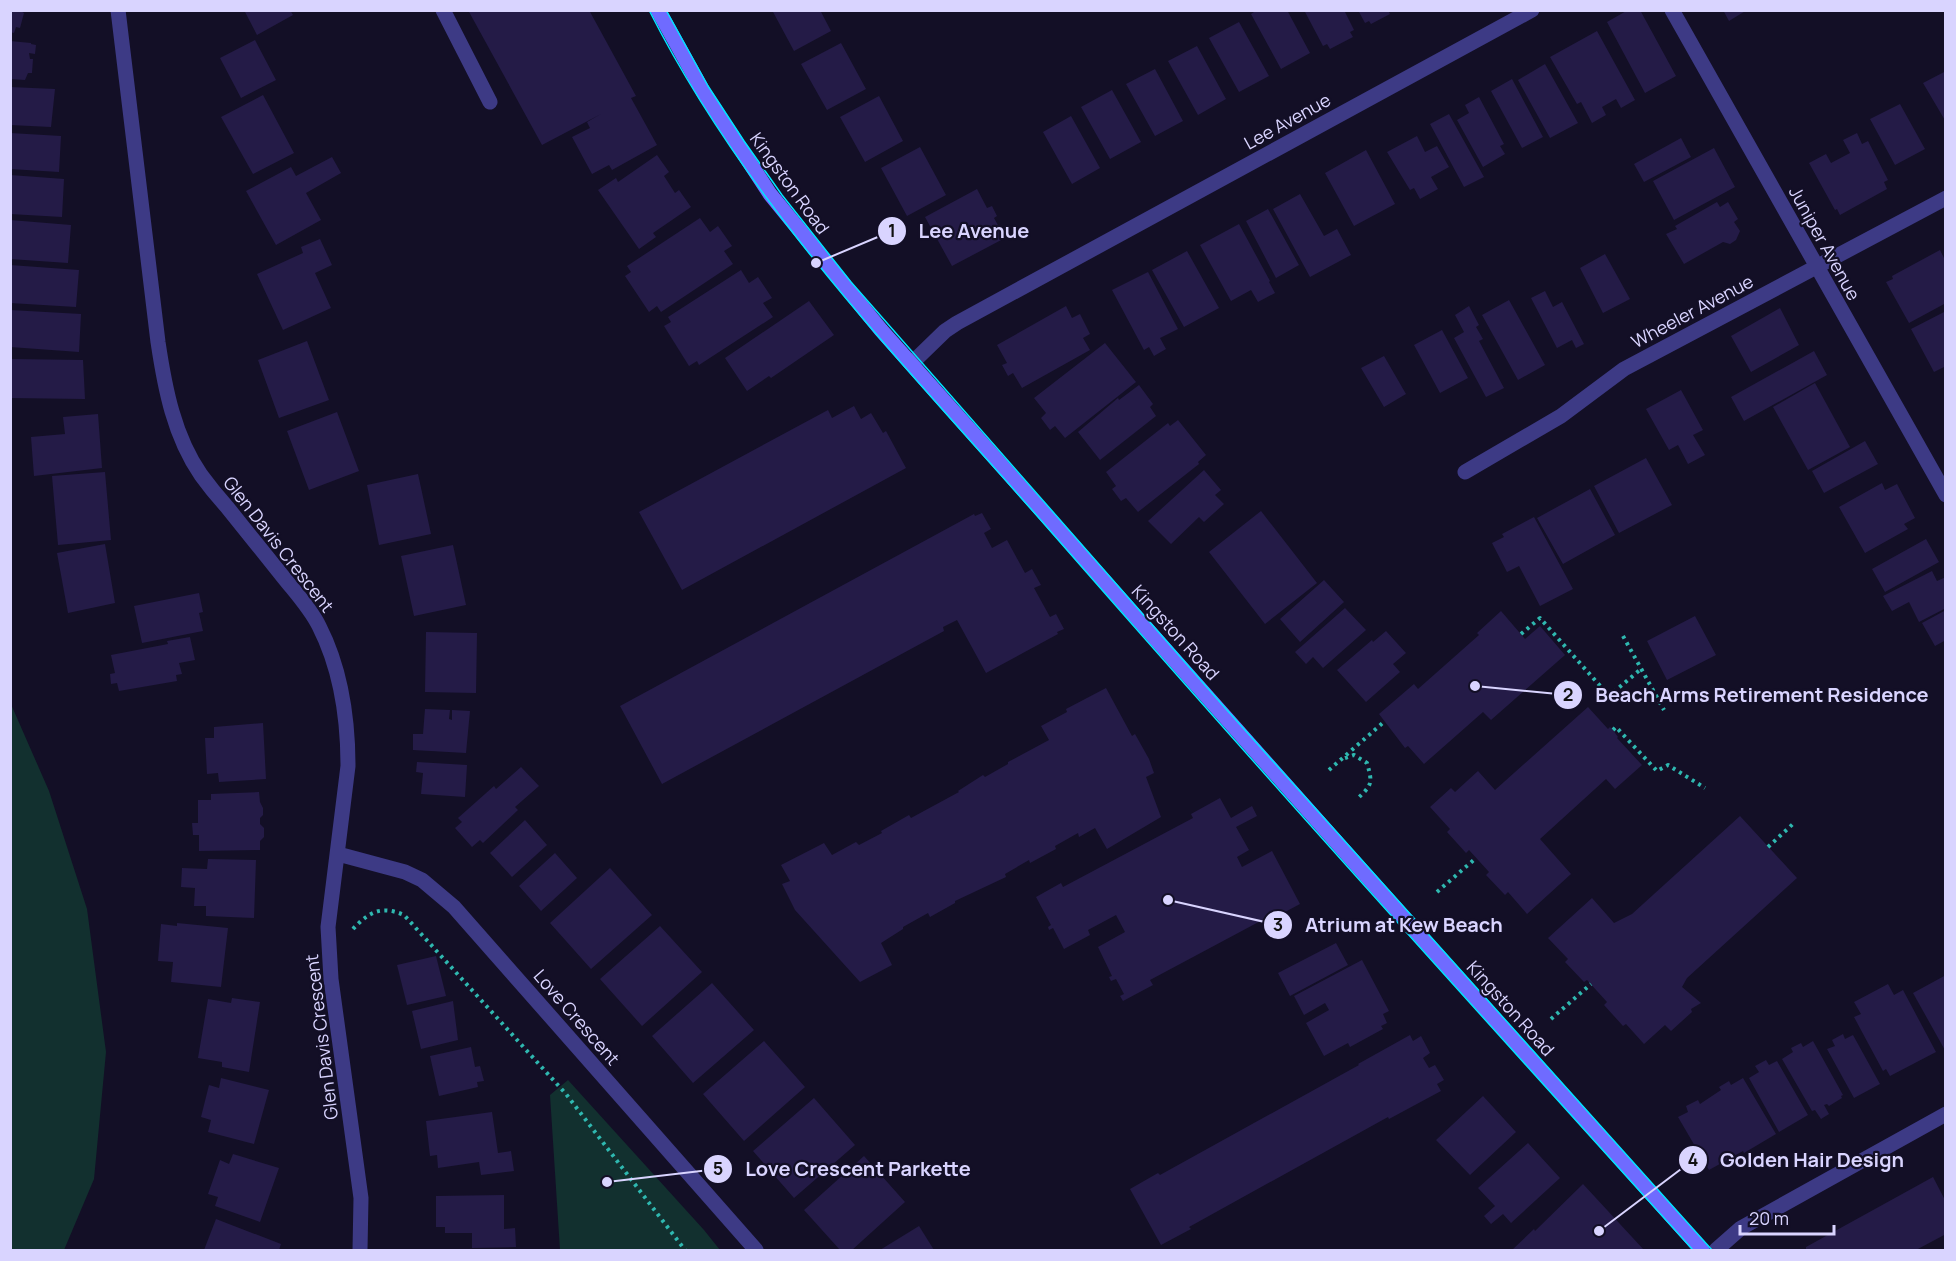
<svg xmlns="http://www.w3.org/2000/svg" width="1956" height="1261" viewBox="0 0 1956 1261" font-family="Manrope,sans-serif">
  <rect width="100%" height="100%" fill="#130f26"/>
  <!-- green -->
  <path fill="#12302f" d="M10,702L49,791L87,909L106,1052L94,1179L64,1250H11Z
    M568,1080L704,1230L720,1250H560L550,1095Z"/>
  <!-- building -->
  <path fill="#241b47" d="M10,10H19L24,13L20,28L16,27L14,33L10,32Z
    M244,10H290L293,15L257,35Z
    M468,10H589L636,96L631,98L657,145L612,170L609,165L592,174L572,137L590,128L587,122L601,114L542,145Z
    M772,10H820L831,31L794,51Z
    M1257,10H1287L1310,53L1281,69L1251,14Z
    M1304,10H1344L1354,30L1350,32L1353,37L1330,49L1327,44L1323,46Z
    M1358,10H1388L1390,14L1371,24L1369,21L1365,23Z
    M1628,10H1640L1676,76L1645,93L1607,22Z
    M1723,10H1747L1729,21Z
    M1239,22L1269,76L1239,92L1209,38Z
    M1597,31L1635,100L1621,108L1616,99L1602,107L1606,115L1592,123L1581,102L1577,104L1550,57Z
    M255,40L276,80L241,98L220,58Z
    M10,41L31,43V44L36,45L35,54L29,53L30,59H33L32,73H28L25,80L10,79Z
    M841,43L866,89L827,110L801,64Z
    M1197,46L1226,99L1198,115L1168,61Z
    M1545,64L1578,123L1550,138L1518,80Z
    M1155,69L1183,121L1155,136L1126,84Z
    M1946,71V122L1923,83Z
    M1512,79L1543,137L1522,148L1491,91Z
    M10,87L55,89L51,127L10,125Z
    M1112,90L1141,142L1110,159L1081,107Z
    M263,95L294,153L253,174L221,117Z
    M879,96L903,141L865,162L840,117Z
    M1479,97L1504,144L1500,146L1505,154L1483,167L1457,120L1469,113L1465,105Z
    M1900,104L1925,149L1895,165L1870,119Z
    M1449,114L1484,177L1464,187L1430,124Z
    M1071,116L1100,168L1072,184L1043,132Z
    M10,133L61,136L59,172L10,169Z
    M1857,133L1862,144L1868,141L1888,180L1884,182L1887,189L1840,215L1837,209L1835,210L1809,163L1826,154L1831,163L1850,153L1843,140Z
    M1417,136L1425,152L1437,146L1449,167L1431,177L1438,189L1420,199L1414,188L1410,190L1387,152Z
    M1681,138L1691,157L1644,182L1634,164Z
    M920,147L946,195L907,216L881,168Z
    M1714,148L1735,187L1674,220L1653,181Z
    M1366,150L1395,204L1354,226L1325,173Z
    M657,155L669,172L664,176L675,193L679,190L691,207L653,233L656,237L639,249L598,190L616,178L618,182Z
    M332,157L341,173L306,193L321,220L276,245L246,191L291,167L296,176Z
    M10,175L64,179L62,217L10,214Z
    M977,189L987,208L992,206L997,216L994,218L1005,238L952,266L925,217Z
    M1300,194L1324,236L1337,229L1351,255L1310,277L1273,209Z
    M1717,202L1720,207L1728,202L1738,219L1734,222L1740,231L1736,240L1730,244L1723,242L1684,264L1666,234L1677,229L1675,226Z
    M1268,209L1299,265L1276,278L1246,221Z
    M700,218L710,232L718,226L732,246L724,251L733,264L661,312L657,306L649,312L625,276L631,272L627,266Z
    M10,220L71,225L68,263L10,259Z
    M1239,224L1270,281L1269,282L1275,293L1258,302L1251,290L1231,301L1200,245Z
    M320,239L332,265L315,273L331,308L283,330L257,274L303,253L301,247Z
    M1940,250L1946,262V303L1909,323L1886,282L1893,279L1892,276Z
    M1187,251L1219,308L1184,327L1152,270Z
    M1605,254L1630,299L1603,313L1580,268Z
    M10,265L79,270L76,307L10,303Z
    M741,270L749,283L758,277L772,298L763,303L773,317L699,365L697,361L689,366L664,326L671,322L668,317Z
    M1148,272L1178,329L1160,338L1166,349L1154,356L1149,347L1144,350L1112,290Z
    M1545,291L1553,307L1562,302L1584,344L1576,348L1572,340L1557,348L1531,298Z
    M1509,300L1545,365L1518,380L1482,315Z
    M809,301L834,335L771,378L769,376L747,391L725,358Z
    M1066,306L1072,318L1080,314L1090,334L1083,338L1090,350L1022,388L1013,373L1008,376L1002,365L1007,363L997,345Z
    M1469,306L1479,325L1476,327L1483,339L1479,341L1504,388L1486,397L1454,338L1464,332L1455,315Z
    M1780,308L1799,345L1751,372L1731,336Z
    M10,310L81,314L79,352L10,347Z
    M1946,311V366L1934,372L1911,329Z
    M1442,330L1468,378L1440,393L1414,345Z
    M307,341L329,400L279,418L258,360Z
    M1105,343L1136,382L1065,438L1055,426L1050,430L1041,418L1046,413L1034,398Z
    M1814,351L1827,375L1744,421L1731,397Z
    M1384,356L1406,394L1384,407L1361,368Z
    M10,359L83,360L85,399L10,398Z
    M1815,383L1850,447L1808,470L1773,407Z
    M1139,385L1153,404L1150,407L1156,416L1100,460L1078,432L1118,398L1119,400Z
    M1681,390L1703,430L1693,435L1705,455L1688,464L1678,445L1669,450L1646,409Z
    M854,406L861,419L871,413L883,433L886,431L906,468L682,590L639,512L828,410L832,418Z
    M337,412L359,471L309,490L287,431Z
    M98,414L102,468L34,476L31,437L65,434L63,417Z
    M1178,420L1206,455L1198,462L1199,464L1138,512L1126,498L1121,501L1112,489L1116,486L1106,472L1168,423L1170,426Z
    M1865,441L1878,464L1824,493L1812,471Z
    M1646,458L1672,505L1619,533L1594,486Z
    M1204,470L1221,490L1215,495L1224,504L1204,522L1199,517L1171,544L1148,521Z
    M105,472L111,540L58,545L52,476Z
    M418,474L431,534L379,545L367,485Z
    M1882,483L1885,490L1897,484L1915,518L1904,524L1908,529L1865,553L1839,507Z
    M1590,489L1615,535L1563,564L1537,518Z
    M1261,511L1317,583L1265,624L1209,552Z
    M982,513L991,529L984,533L992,548L1007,540L1025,573L1032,569L1041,585L1034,588L1050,617L1056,614L1064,629L1057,632L1058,634L986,673L957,620L943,627L944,631L662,784L620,706L974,514L975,516Z
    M1534,517L1573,589L1540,606L1519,566L1507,572L1492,543L1504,537L1502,534Z
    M1926,539L1939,562L1885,592L1872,569Z
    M105,544L115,603L68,613L57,553Z
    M453,545L466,605L414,616L401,556Z
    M1932,571L1937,581L1946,577V608L1919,622L1909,602L1892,611L1883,596Z
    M1324,580L1344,602L1300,642L1280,619Z
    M199,593L203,612L199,613L203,631L142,643L134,606Z
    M1345,608L1366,630L1323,668L1313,657L1306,664L1295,652Z
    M1946,610V640L1935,646L1922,623Z
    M1501,611L1525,639L1540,626L1565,655L1491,720L1483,712L1424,764L1408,746L1405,748L1379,714L1414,684L1418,689L1479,635L1477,633Z
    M1695,616L1716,655L1667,680L1647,641Z
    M1386,631L1406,653L1393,664L1400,672L1366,702L1337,670L1372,640L1373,642Z
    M426,632L477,633L476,693L425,692Z
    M190,637L195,660L179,663L182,674L176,675L177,681L119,691L117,683L111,684L110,674L115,673L111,655L168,644L167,641Z
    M1106,688L1132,736L1135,734L1149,759L1154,773L1146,777L1161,817L1107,849L1095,828L1079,837L1078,833L1055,846L1056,849L1030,863L1029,860L1005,874L1006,877L955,901V903L930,917L928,913L903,927V929L881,943L892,965L860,982L795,910L782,884L790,881L781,865L824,843L832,855L856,842L859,845L882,833L881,831L909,815L911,818L959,792L958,791L983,775L985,777L1008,764V762L1049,740L1041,726L1067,712L1066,709Z
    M1588,707L1608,729L1610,727L1613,730L1618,737L1617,738L1642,765L1615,789L1606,779L1540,839L1571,874L1527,914L1508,892L1505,895L1486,875L1489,872L1469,850L1466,853L1447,832L1450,829L1430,807L1451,788L1455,792L1478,771L1495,790Z
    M425,709L450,710L449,719L452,720V710L470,711L466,753L413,750V734H423Z
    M263,723L266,779L219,782L218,773L207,774L205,738H214V727Z
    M417,762L467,765L465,797L421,794L423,773L416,772Z
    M521,767L539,786L515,807L518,810L483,843L480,840L472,847L455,828L462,822L458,818L494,786L496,789Z
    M259,792L260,802L263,808V815L260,818V824L264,828V837L260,841V850L199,851V835H193L192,823H198V800H211V794Z
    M1220,798L1231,818L1252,806L1257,816L1236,827L1249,850L1237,857L1242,867L1272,851L1300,904L1270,920L1268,917L1150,980L1153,985L1123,1001L1120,996L1124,994L1116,979L1111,981L1109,977L1112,976L1098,947L1125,932L1116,915L1088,930L1090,935L1064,949L1053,928L1049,930L1048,927L1051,925L1036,897L1061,883L1063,887L1193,818L1191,814Z
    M1740,816L1797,878L1687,978L1682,987L1701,1003L1691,1009L1692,1012L1671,1031L1665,1025L1644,1044L1626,1024L1623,1026L1604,1005L1607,1002L1587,980L1584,982L1565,962L1568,959L1548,938L1592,898L1614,923L1632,914Z
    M525,820L547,845L512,877L490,853Z
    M555,853L577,878L541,911L519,886Z
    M208,859L256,860L254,918L206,916V906H194L195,888L181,887L182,868L207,869Z
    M610,868L652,915L591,969L550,923Z
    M177,923L228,928L221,987L171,982L173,962L158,961L161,924L177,926Z
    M660,926L702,972L642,1026L600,979Z
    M1336,943L1348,965L1290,996L1278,973Z
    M436,956L446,996L407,1005L397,965Z
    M1362,960L1389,1011L1383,1014L1387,1023L1381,1026L1383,1029L1350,1047L1348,1043L1324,1056L1306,1023L1329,1010L1325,1003L1304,1015L1294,996Z
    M1946,975V1052L1913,993Z
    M712,983L754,1030L693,1083L652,1036Z
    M1888,984L1894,995L1903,990L1936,1052L1890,1076L1886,1069L1883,1071L1854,1017L1861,1014L1854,1002Z
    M232,998L260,1002L249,1072L222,1067V1062L198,1058L208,999L231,1003Z
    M453,1001L458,1040L421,1049L412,1011Z
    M1843,1034L1845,1039L1853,1035L1880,1084L1854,1098L1827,1049L1835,1046L1832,1040Z
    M1410,1035L1413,1041L1421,1036L1430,1053L1423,1058L1429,1068L1435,1065L1444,1080L1437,1084L1441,1091L1389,1119L1388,1117L1189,1227L1191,1229L1161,1245L1130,1189L1158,1173L1160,1175L1359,1065L1358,1064Z
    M764,1041L805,1087L744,1141L703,1094Z
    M1813,1041L1843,1095L1841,1096L1842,1098L1829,1106L1827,1104L1824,1105L1829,1114L1821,1119L1815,1110L1812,1111L1782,1059L1793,1052L1791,1048L1801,1043L1803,1047Z
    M471,1047L475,1067L480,1066L484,1081L477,1082L478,1087L439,1096L430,1056Z
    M1766,1060L1769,1065L1777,1061L1808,1115L1779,1132L1749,1078L1759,1072L1755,1066Z
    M221,1078L269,1090L254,1144L208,1132L211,1120L201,1117L209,1085L219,1088Z
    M1743,1078L1776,1134L1744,1153L1743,1151L1709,1170L1678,1117L1688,1112L1686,1106L1698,1100L1700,1104L1721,1090L1719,1087L1729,1081L1731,1085Z
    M1483,1096L1516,1132L1470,1175L1436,1140Z
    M814,1098L855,1145L794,1198L753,1151Z
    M492,1112L498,1153L511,1151L514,1171L481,1175L479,1162L438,1168L437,1155L430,1156L426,1121Z
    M1528,1143L1560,1178L1511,1223L1503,1214L1491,1224L1484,1216L1495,1206L1478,1188Z
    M233,1154L279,1168L260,1222L215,1206L218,1197L208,1194L220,1160L229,1164Z
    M864,1156L905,1202L852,1250H840L804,1210Z
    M1933,1177L1946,1202V1234L1916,1250H1806V1247Z
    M1583,1184L1644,1250H1512L1534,1229L1535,1231Z
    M504,1195V1229L515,1228L516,1247L472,1248V1233H445V1227H436V1196Z
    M216,1219L281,1244L279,1250H204Z
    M919,1226L934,1250H880Z"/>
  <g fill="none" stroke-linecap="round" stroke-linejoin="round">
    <!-- path -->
    <path stroke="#2fb8b0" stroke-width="4" stroke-dasharray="3 4.5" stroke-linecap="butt" d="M1521,634L1540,618L1609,696L1641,669
      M1623,636L1664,710
      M1613,730L1616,727L1657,771L1668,765L1705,788
      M1345,758L1354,755L1367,763C1373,784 1372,785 1356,800
      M1329,770L1385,721
      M1768,847L1794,823
      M1437,892L1476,858
      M353,929C369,912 381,905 404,915L566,1094L685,1250
      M1551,1019L1591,984"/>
    <!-- lane -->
    <path stroke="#3d3a85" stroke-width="15" d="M443,10L490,102"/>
    <!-- street -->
    <path stroke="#3d3a85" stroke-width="15" d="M118,10L158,342C165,389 174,436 201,475C209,486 218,497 227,507C246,531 265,554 284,578C296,593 310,608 319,626C341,669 348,718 348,766L328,927L331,979L361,1198L360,1250
      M1672,10L1946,495
      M912,363L945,331L957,323L1532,10
      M1465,472L1561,416L1624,369L1946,198
      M338,854L405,872L422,880L454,907L756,1250
      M1716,1250L1741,1228L1946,1114"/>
    <!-- secondary -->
    <path stroke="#6f6bff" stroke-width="15" d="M658,10L704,93L770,194L881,330L1397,910L1702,1250"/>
    <!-- tram -->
    <path stroke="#00e5ff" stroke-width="1.5" d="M649,10C748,206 903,363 1046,526C1259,770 1476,1010 1693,1250
      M666,10L708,86L744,141L782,195L851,282L1227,710L1712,1250"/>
  </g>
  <g text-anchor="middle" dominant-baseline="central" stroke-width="4.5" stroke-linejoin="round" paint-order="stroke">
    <!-- street labels -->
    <g font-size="18" fill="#d9d4ff" stroke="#130f26">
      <text transform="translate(1287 121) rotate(-29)">Lee Avenue</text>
      <text transform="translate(790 183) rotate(54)">Kingston Road</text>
      <text transform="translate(1825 243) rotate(61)">Juniper Avenue</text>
      <text transform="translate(1692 311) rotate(-28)">Wheeler Avenue</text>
      <text transform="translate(279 544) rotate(52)">Glen Davis Crescent</text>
      <text transform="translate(1176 632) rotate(48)">Kingston Road</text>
      <text transform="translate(1511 1008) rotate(48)">Kingston Road</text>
      <text transform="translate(577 1017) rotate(49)">Love Crescent</text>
      <text transform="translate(321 1037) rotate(-97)">Glen Davis Crescent</text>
    </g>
  </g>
  <!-- callouts -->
  <path fill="none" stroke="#d9d4ff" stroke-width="2" d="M816 263L892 231M1475 686L1568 695M1168 900L1278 925M1599 1231L1693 1160M607 1182L718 1169"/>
  <g fill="#d9d4ff" stroke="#130f26" stroke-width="2">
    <circle cx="816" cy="263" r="6"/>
    <circle cx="1475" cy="686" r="6"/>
    <circle cx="1168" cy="900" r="6"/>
    <circle cx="1599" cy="1231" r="6"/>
    <circle cx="607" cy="1182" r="6"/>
    <circle cx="892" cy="231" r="15"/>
    <circle cx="1568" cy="695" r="15"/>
    <circle cx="1278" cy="925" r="15"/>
    <circle cx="1693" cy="1160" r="15"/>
    <circle cx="718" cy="1169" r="15"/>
  </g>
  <g font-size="18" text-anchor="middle" font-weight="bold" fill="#111">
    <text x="892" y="237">1</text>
    <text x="1568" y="701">2</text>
    <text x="1278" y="931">3</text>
    <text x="1693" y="1166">4</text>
    <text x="718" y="1175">5</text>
  </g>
  <g font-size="20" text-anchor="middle" font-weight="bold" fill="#d9d4ff" stroke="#130f26" stroke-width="4.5" stroke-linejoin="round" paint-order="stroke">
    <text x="974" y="238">Lee Avenue</text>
    <text x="1762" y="702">Beach Arms Retirement Residence</text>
    <text x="1404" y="932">Atrium at Kew Beach</text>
    <text x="1812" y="1167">Golden Hair Design</text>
    <text x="858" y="1176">Love Crescent Parkette</text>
  </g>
  <!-- border -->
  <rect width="1956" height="1261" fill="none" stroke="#d9d4ff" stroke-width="24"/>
  <!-- scale -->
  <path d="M1740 1225v9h94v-9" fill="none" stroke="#d9d4ff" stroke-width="3"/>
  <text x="1749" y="1225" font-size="18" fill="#d9d4ff" stroke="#130f26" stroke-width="4.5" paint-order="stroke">20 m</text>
</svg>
